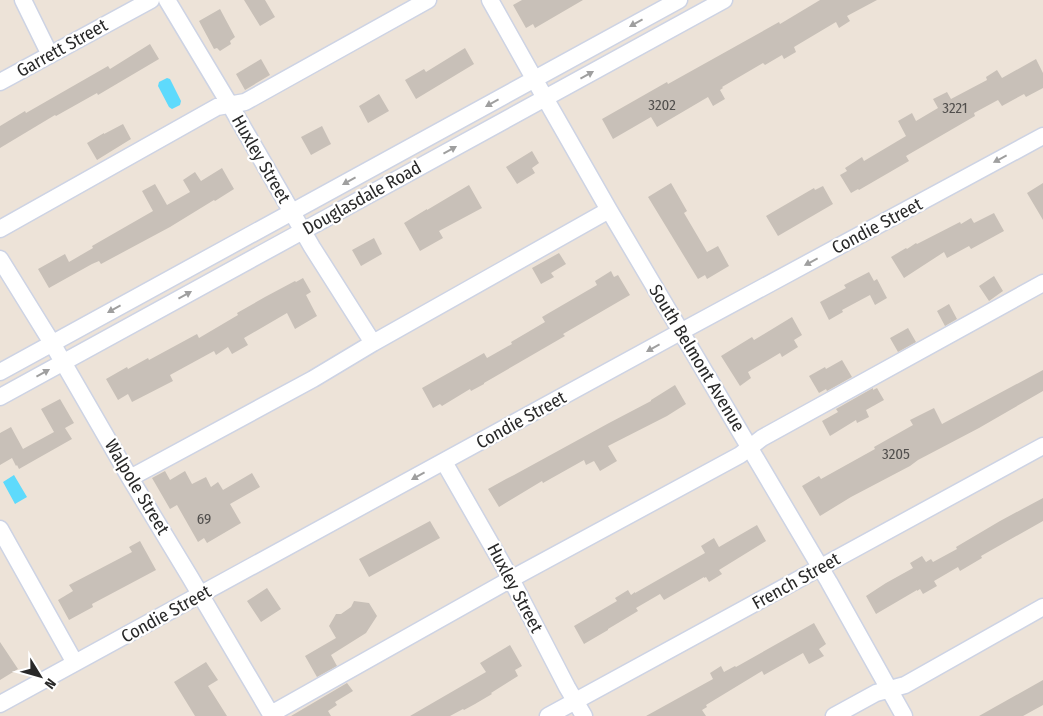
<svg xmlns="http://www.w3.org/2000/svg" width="1043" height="716" viewBox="0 0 1043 716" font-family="'Fira Sans Condensed',sans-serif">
  <rect width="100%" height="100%" fill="#ede3d8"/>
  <!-- water -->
  <path fill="#5edafc" d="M167,78L170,79L181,101L180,105L172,109L169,107L158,86L159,82Z
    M14,475L27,497L15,504L3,482Z"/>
  <!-- building -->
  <path fill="#c8c0b8" d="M244,0H265L275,17L260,26Z
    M522,0H583L535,28L533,24L526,28L513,5Z
    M820,0H877L847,16L850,21L839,28L836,22L794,47L796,52L784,59L782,55L765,65L763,63L722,87L723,88L720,90L725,99L713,106L708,97L657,127L651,117L613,139L602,119L667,82L668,84L779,22L780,24Z
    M220,9L235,37L230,41L231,44L220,51L217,48L214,49L199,21Z
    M150,44L159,59L98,95L97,93L56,116L55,115L0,148V126L25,111L26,113L108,66L110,69Z
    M465,48L474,64L416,99L405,80L424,69L426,72Z
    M261,59L270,75L245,90L236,74Z
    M1036,59L1043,73V88L1026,97L1024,94L1002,106L998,100L974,113L975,116L906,156L909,161L859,190L858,189L851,193L840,175L847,171L845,168L862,157L864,161L906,136L898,121L912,113L916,121L938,108L933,99L947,92L951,99L987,80L986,77L997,70L1002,78Z
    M379,94L389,111L368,123L359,106Z
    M123,124L131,139L97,160L87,143L104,133V134Z
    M322,126L331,144L311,155L301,137Z
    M532,151L539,163L532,168L535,173L517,184L506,167Z
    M222,168L234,189L215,201L214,200L170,227L101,264L99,261L92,264L49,288L38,269L65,254L69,262L93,248L92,246L153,211L142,191L155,184L167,205L190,192L183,180L195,172L201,181Z
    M671,183L687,211L684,213L707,252L718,246L729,266L707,279L705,275L698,279L648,197Z
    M1043,183V220L1027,193Z
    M469,185L482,208L439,231L443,238L420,251L404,223L427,209V210Z
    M823,186L833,204L778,236L766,216L814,188L815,190Z
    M994,213L1004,231L971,249L969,246L947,258L944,252L904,278L891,257L906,248L907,249L916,243L917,244L960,222L961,224L971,218L974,223Z
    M374,238L382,254L361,266L352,250Z
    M559,253L566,264L551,273L554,277L541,284L532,268Z
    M611,271L614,277L618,275L630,295L563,334L565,336L484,383V384L471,391L470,389L442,406L440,404L433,408L422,388L484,353L487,358L512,344L511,342L545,322L542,317L597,285L595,281Z
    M869,272L874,281L877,279L887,298L875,305L870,295L842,310L843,312L829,320L820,302L846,288L844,285Z
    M994,276L1003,291L989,301L979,286Z
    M303,278L311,292L306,295L317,316L295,329L287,313L244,338L248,345L232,354L228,347L216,355L214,351L170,375L173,381L132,402L128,394L118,400L106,379L127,367L128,369L148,358L149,360L197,334L199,338L238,315L237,313L265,297L295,281L296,282Z
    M949,304L957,319L945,326L937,311Z
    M792,317L802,335L794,340L798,347L782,357L780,353L748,372L751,378L740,386L721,356L752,337L754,340Z
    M908,328L916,342L898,352L890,338Z
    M842,360L852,377L827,391L826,389L819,393L809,376L825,367L826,369Z
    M1043,370V391L979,428L918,460L910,466L851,497L820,516L802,486L819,476L821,479L875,449L874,447L913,425L910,420L934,408L942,424Z
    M675,385L686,404L667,416L608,446L617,461L600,471L594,461L586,465L584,460L543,483L542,481L499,507L488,489L506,479L514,475L609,423L651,401V400Z
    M873,388V390L877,388L884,400L866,410L869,417L857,423L856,420L830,436L822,421L838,412L836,409Z
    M60,399L74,423L65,428L72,439L19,469L17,465L16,466L12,458L0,465V433L11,427L23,449L54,432L41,409Z
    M165,471L170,480L185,471L192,484L206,477L211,487L218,482L223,490L252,473L260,487L230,504L241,523L207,543L204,538L198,542L177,505L170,509L152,478Z
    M1043,498V521L981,556L982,558L960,571L958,567L934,581L937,586L923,594L920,589L917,591V590L876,614L866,596L886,583L913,568L910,563L922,556L926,562L931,559L933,562L957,549L956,547L1000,521Z
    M430,521L440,538L369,577L359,559Z
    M757,525L766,541L719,570L722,574L709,582L706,577L704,578V577L664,600L660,594L636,608L638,611L608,629V630L584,644L574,626L617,601L615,598L628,590L631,595L635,592V593L705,553L701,546L714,538L719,547Z
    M140,541L156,570L92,604L93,607L69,620L58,600L73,591L69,585L132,552L129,547Z
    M267,588L281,609L261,622L247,601Z
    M354,601L369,603L377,616L366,633L331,655L337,666L317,677L305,656L336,638L329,626L336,614H341L351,607Z
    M814,623L826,644L819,649L824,656L809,664L803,653L764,675L762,671L706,705L707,707L702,710L706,716H646L713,679L710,673L721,666L724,672L735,666L736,667Z
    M0,642L18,669L0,680Z
    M510,645L522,666L515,670L518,676L491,693L492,694L475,704L464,710L463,709L450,716H410L486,672L480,663Z
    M206,662L218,680L208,686L227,716H195L174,682Z
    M1043,680V705L1023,716H979Z
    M347,683L353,691L335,702L337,705L328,711L331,716H291Z"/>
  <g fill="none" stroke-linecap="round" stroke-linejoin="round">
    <defs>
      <path id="minor" d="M23,0L50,55
        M167,0L230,105L312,247L373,343
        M490,0L545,98L609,210L829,582L904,716
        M0,82L151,0
        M0,229L217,107L245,102L428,0
        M0,259L52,343L130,478L190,577L272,716
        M0,372L679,0
        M0,397L724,0
        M444,462L511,579L567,687L584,716
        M130,478L313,379L373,343L609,210
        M0,529L75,663
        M0,704L682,331L1043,136
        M271,714L511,579L740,455L762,438L1043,283
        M548,716L1043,446
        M834,716L876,693L905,685L1043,607"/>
    </defs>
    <!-- minor casing -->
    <use href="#minor" stroke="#cdd3e4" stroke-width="19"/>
    <!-- minor -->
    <use href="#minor" stroke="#fff" stroke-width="16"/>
  </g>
  <!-- one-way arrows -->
  <defs><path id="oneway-solid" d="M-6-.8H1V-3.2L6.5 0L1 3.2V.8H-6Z" transform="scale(1.25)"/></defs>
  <g fill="#9f9f9f">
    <use href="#oneway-solid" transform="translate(636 23) rotate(151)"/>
    <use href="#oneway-solid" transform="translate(587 75) rotate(-29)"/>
    <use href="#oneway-solid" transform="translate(492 103) rotate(151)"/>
    <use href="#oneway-solid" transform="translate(450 150) rotate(-29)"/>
    <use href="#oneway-solid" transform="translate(1000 159) rotate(152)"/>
    <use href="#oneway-solid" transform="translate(349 181) rotate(151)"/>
    <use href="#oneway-solid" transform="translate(811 262) rotate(152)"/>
    <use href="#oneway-solid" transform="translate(185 295) rotate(-29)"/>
    <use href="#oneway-solid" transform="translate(114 309) rotate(151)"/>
    <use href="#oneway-solid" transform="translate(653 348) rotate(151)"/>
    <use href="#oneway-solid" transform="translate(43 373) rotate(-29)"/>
    <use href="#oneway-solid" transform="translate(418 476) rotate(151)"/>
  </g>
  <g text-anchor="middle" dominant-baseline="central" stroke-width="4.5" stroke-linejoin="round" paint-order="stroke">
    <!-- number labels -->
    <g font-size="15" fill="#514f4d">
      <text x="662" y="105">3202</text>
      <text x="955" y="108">3221</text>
      <text x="896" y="454">3205</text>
      <text x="204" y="519">69</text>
    </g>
    <!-- street labels -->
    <g font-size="18" fill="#292929" stroke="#fff">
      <text transform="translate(62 48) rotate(-29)">Garrett Street</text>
      <text transform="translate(261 159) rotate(60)">Huxley Street</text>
      <text transform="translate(362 198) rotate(-29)">Douglasdale Road</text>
      <text transform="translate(877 226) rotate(-28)">Condie Street</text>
      <text transform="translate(697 358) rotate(59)">South Belmont Avenue</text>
      <text transform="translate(521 420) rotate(-29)">Condie Street</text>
      <text transform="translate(137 487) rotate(59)">Walpole Street</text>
      <text transform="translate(796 581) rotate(-29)">French Street</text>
      <text transform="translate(515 588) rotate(62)">Huxley Street</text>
      <text transform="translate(166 614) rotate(-29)">Condie Street</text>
    </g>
  </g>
  <!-- north arrow -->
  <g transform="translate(40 676) rotate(127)" stroke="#ffffff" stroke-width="4" paint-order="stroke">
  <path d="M0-4L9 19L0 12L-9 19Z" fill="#292929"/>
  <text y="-8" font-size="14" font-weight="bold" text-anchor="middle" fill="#292929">N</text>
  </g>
</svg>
